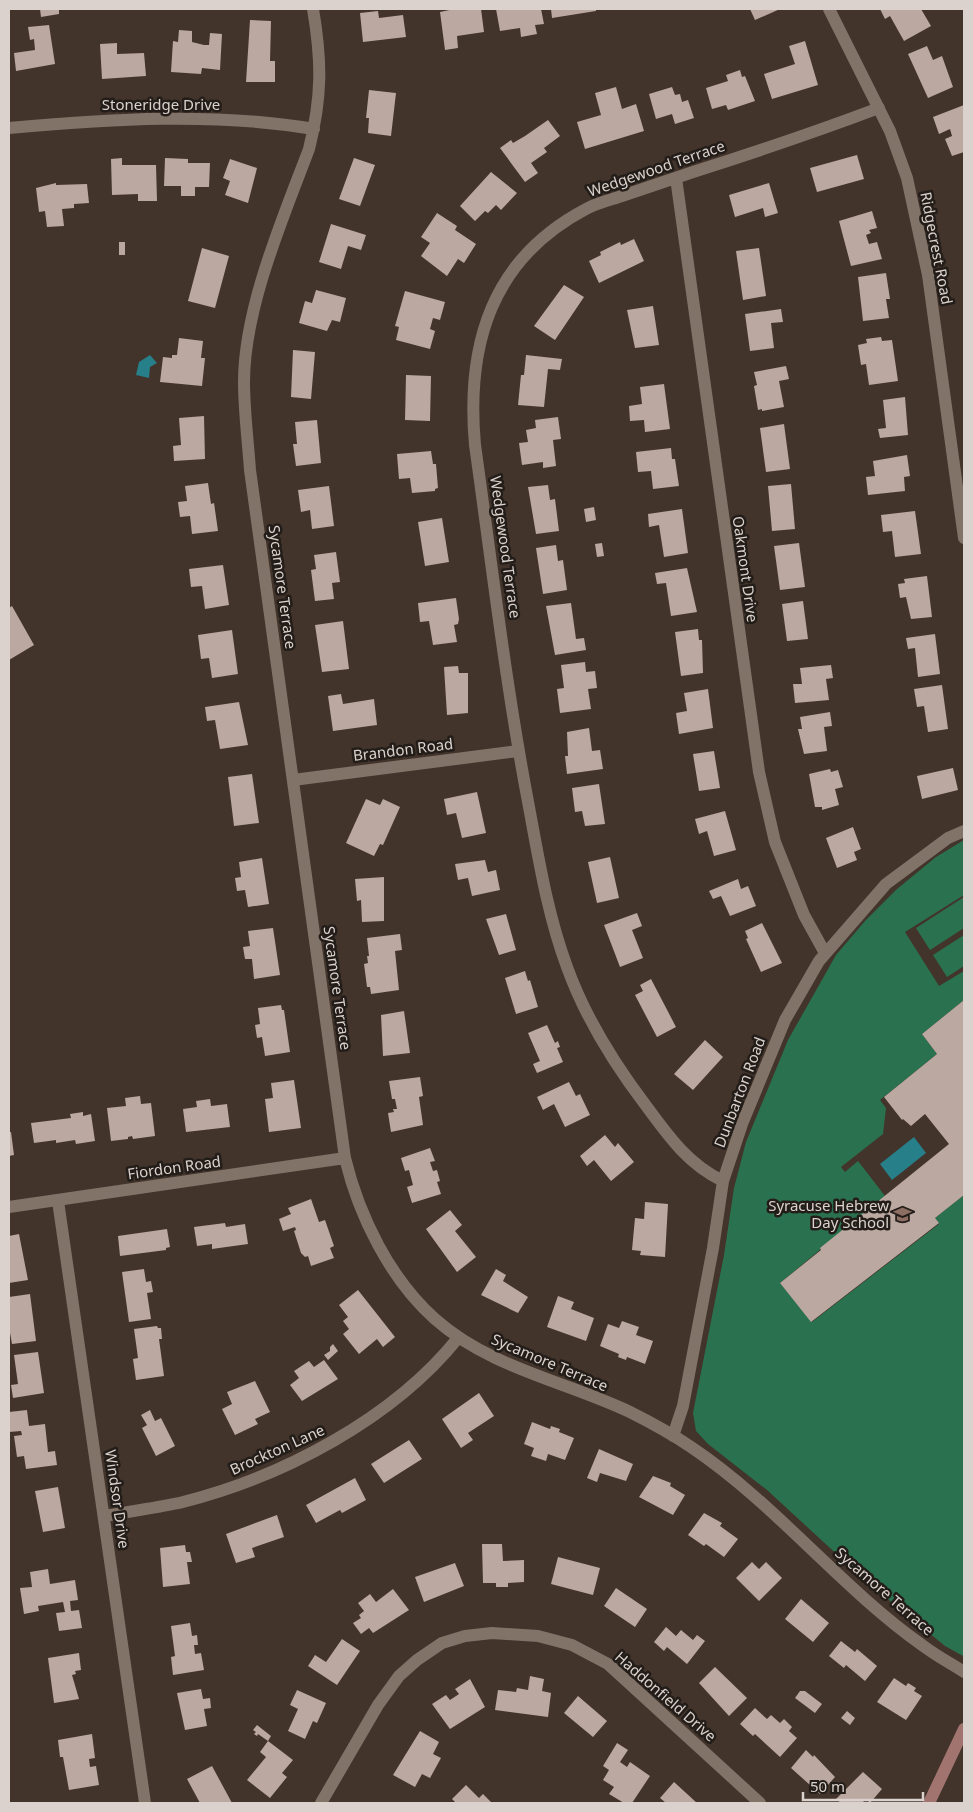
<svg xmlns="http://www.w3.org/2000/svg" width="973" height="1812" viewBox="0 0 973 1812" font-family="'Noto Sans',sans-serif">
  <rect width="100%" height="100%" fill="#42342b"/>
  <!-- green -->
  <path fill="#2a724f" d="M964,840V895L905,932L939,986L964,971V1000L922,1034L937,1054L880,1100L886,1108L883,1134L841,1167L845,1172L858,1161L885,1196L780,1283L812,1322L939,1224L935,1218L964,1195L963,1656L945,1646L867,1582L767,1490L708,1444L696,1431L693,1413L724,1255L734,1188L746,1142L788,1040L836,955L865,921L897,889L936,857Z
    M964,897V928L930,950L916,928Z
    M964,935V966L947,977L933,955Z"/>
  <!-- water -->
  <path fill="#277f89" d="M150,355L157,363L150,367L149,378L136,375L139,362Z
    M914,1137L926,1153L892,1180L880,1164Z"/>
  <!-- building -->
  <path fill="#bba8a0" d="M40,9H59V14L41,17Z
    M454,9H481L484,32L457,36L458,48L445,50L440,12Z
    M496,9H541L544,24L535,25L537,34L521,37L520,28L500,31Z
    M551,9H596V11L552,18Z
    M750,9H780L755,20Z
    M880,9H921L931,26L904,41L890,16L885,19Z
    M378,11L379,18L403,15L406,37L363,42L360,13Z
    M250,20L271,21L270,61H275V82H246Z
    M49,25L55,64L16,71L14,53L35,50L34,39L30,40L28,27Z
    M179,30L192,31V42L204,45H209L210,33L222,34L220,70L202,68L201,74L171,72L173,41L178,42Z
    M805,41L818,85L772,99L764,74L795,64L789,46Z
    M117,43V54L144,53L146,76L102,79L100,44Z
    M927,46L933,60L942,56L953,87L928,98L908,54Z
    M740,70L742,77L745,76L755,101L728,110L726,105L712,109L706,88L728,81L726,75Z
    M616,87L622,109L636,104L644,131L585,149L577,122L601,115L595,93Z
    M672,87L675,95L680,94L682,102L688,100L694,118L675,124L672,114L656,119L649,94Z
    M369,90L396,93L391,136L368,133L369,118H366Z
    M964,105V152L952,156L945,139L952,136L950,129L939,134L933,117Z
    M548,120L560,136L544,148L547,152L531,163L538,173L525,182L500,148L511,140L513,143L525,136Z
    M857,155L864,179L817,192L810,168Z
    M122,158V165H156L157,201H138V194L112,195L111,159Z
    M165,158L188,159V163H210L209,187H195V196H181V186H164Z
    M354,158L375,165L360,206L339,199Z
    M230,159L257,168L248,203L225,195L230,181L223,178Z
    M491,172L517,193L501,210L496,205L488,213L485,211L475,221L460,206Z
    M56,183V185L87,184L89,203L74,204V208L62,209L64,226L47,227L45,211L39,212L36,188Z
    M769,183L778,213L765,217L763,208L735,217L729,195Z
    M872,211L877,228L869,230L871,233L866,235L869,244L877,242L882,259L851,266L839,221Z
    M437,213L457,226L455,230L476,244L464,263L458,259L447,276L421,256L430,243L421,237Z
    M331,224L366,235L361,250L348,246L341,269L319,262Z
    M634,239L644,261L599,283L589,261L601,255L600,252L620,242L621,245Z
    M119,242H125V255H119Z
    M202,248L229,256L215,308L188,301Z
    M759,248L766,296L743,300L736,251Z
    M886,273L890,299H886L889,318L863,321L858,277Z
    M564,285L584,297L555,340L534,326Z
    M316,290L346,298L340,322L332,320L327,331L299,323L305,301L312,303Z
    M405,291L445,302L440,320L433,318L430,329L435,331L430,349L396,340L399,327L395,326Z
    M653,306L659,345L635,348L627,310Z
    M781,309L783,322L771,323L774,348L750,351L745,314Z
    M881,337L882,341L892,340L898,381L869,385L866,364L861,365L858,345L867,343L866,339Z
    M179,338L203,341L201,358H205L202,386L160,382L163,357L172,358V355H177Z
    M293,350L315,352L311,399L291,397Z
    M526,355L562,359L560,370L548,369L544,407L518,405L521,375H524Z
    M786,366L789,379L779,381L784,407L762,411V409L758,410L754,386L757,385L754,372Z
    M406,375L431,376L430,421L405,420Z
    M664,384L670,429L645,432L644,420L630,421L629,406L642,404L640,387Z
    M905,397L908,435L880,438L878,429L886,428L883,400Z
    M204,416L205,459L174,461L173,446L181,445L179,418Z
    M558,417L561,439L553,440L556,466L543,468V462L522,465L519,443L528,442L526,430L536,428L535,420Z
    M317,420L321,463L296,466L293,444H297L295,422Z
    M784,424L790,469L766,472L760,428Z
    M671,448L672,459H675L679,486L653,489L651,471L638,472L636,452Z
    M431,451L433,464H436L438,488L435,489V491L412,493L410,478L399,479L397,454Z
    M907,455L910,476L904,477L905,491L868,495L866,477L875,476L873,461Z
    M208,483L211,504L214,503L218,531L192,534L190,516L180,517L178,502L187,501L185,486Z
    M791,484L795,529L772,531L768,486Z
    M548,485L550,500L555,499L559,531L536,534L528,487Z
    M329,486L334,526L312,529L310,510L301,512L298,490Z
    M594,507L596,520L586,522L584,509Z
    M682,509L688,553L664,557L659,525L649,527L648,514Z
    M915,511L921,554L895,557L892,531L883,532L881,515Z
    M442,518L449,562L425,566L418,522Z
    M602,543L604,556L597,557L595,544Z
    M799,543L805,587L780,590L774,546Z
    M556,545L558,561L563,560L567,590L543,594L536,548Z
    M336,552L340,582L332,583L334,599L315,601L311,570L316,569L314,555Z
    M223,565L229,605L205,609L202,586L191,587L189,569Z
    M687,568L697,612L671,616L666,583L657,584L655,573Z
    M927,576L932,617L911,619L906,597L900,598L898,584L905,583L904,579Z
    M456,598L459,619L458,624L454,625L457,642L433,645L429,621L420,622L418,603Z
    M803,601L808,639L787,641L782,604Z
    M571,603L576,639L584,638L586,650L555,655L546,606Z
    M12,606L34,645L9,660V608Z
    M343,621L349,669L322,672L315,625Z
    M698,629L699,640H702L703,673L681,676L675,632Z
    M232,630L238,674L212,678L209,658L201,659L198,635Z
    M935,634L940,674L918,677L915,648L908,649L906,638Z
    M585,662L586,672L595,671L597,688L588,689L591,709L560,713L557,689L564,688L561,665Z
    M831,665L833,678L826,679L829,700L795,703L793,684H802L800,668Z
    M458,666L459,673H468V713L447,715L444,667Z
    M942,685L948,729L928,732L924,706L917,707L914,689Z
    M708,689L713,728L679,734L676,713L687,711L684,693Z
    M341,694L343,704L374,699L377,725L333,731L328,696Z
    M239,702L248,745L220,749L215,720L207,721L205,707Z
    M830,712L832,726L824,727L827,751L804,754L798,729H802L800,717Z
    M589,728L592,751L600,750L603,769L567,774L565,756H568L567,732Z
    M714,751L720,788L699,791L693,754Z
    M953,768L958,790L922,799L917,776Z
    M830,769L831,772L838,770L843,787L835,789L839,805L822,810V807H815L809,774Z
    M252,774L259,823L234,826L228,777Z
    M599,784L605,824L585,826L582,811L575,812L572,788Z
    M477,792L486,833L462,838L456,813L447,815L444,799Z
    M366,799L380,805L383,799L400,807L383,845L380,844L374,856L346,843Z
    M725,811L736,850L714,856L707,831L699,834L695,819Z
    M853,827L861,849L854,852L857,860L837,868L826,838Z
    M610,857L619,898L597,903L588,862Z
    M262,858L269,904L248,907L245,890L237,891L235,878L241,877L239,862Z
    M485,860L488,872L496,870L500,890L472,896L468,878L458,880L455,864Z
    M384,877V921L362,922L361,900L357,901L355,879Z
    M738,879L741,889L748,886L756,906L730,916L721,896L713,899L709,891Z
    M637,913L642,926L632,930L643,958L620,967L604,925Z
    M506,914L516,950L499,955L486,919Z
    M762,923L782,963L761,972L746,939L748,938L745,931Z
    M273,928L280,975L254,979L252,959H245L243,947L250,946L248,931Z
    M400,934L402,950L395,951L399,990L371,994L370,987H367L364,964L368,963L367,956H369L367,938Z
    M525,971L528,981L530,980L538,1007L516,1014L505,978Z
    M651,979L676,1027L657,1037L635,995L643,991L640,985Z
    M964,1000V1195L935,1218L939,1223L811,1322L780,1283L821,1250L820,1248L949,1144L925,1114L911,1126L903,1119L902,1120L884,1097L937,1054L922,1034Z
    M281,1005L282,1010H284L290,1052L265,1056L262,1037L257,1038L255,1025L260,1024L258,1008Z
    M404,1011L410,1053L383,1056L381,1015Z
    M547,1025L555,1043L558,1041L560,1047L557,1048L563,1062L537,1073L533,1064L540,1061L528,1033Z
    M705,1040L723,1057L693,1090L674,1074Z
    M420,1077L423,1096L419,1097L423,1125L391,1132L388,1113L394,1112L393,1109H397L395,1099H392L389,1081Z
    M294,1080L301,1128L269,1132L265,1099L273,1098L271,1083Z
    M569,1082L576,1096L580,1094L590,1115L565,1127L554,1104L543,1110L537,1097Z
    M140,1096L141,1104L151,1103L155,1136L133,1139L132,1136L128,1137V1139L111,1141L107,1108L126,1106L125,1098Z
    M210,1099L211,1106L227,1104L230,1127L186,1132L183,1109L197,1107L196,1101Z
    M83,1112V1116L91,1114L95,1141L76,1144L75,1140L56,1143V1140L34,1143L31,1123L71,1118L70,1114Z
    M9,1132H11L14,1155L9,1156Z
    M605,1135L615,1147L618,1143L634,1162L611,1181L594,1160L587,1166L580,1156Z
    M430,1148L435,1161L430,1162L433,1171L437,1170L440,1181L437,1182L441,1194L412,1203L407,1187L413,1185L409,1170L405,1171L401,1158Z
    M311,1199L319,1222L325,1220L334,1246L330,1248L334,1258L311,1266L308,1256L305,1257L301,1253L294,1231L296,1230L295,1227L283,1231L279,1219L291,1214L288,1208Z
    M645,1202L668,1204L665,1257L640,1255L641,1251L632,1250L635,1218L644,1219Z
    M450,1210L462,1225L455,1231L476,1257L457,1272L426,1229Z
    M225,1223L226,1227L245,1224L248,1244L212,1249V1244L197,1246L194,1227Z
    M167,1229L170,1247L166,1248V1250L120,1256L118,1236Z
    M19,1234L28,1280L9,1283V1236Z
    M144,1269L146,1282L151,1281L153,1292L147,1293L151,1319L129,1322L122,1272Z
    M496,1269L506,1275L503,1281L528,1297L518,1313L481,1295Z
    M358,1290L395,1337L383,1347L377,1339L359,1354L343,1334L349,1329L343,1321L348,1317L339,1305Z
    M30,1294L36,1341L12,1344L9,1327V1297Z
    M558,1296L574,1302L571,1309L594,1318L586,1341L547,1327Z
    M622,1321L639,1327L636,1335L653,1341L645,1364L627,1357L626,1360L618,1357L619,1354L600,1346L608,1324L619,1328Z
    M157,1326L158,1328H161L162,1339H159L164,1376L136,1380L133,1359L138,1358L134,1329Z
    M333,1344L338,1351L328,1360L324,1355L330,1351V1347Z
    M38,1352L44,1393L13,1398L11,1385L18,1384L14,1355Z
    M324,1360L338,1379L302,1401L290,1385L299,1378L294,1371L309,1361L314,1367Z
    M255,1381L270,1412L255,1419L258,1424L235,1435L222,1409L232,1404L227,1392Z
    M479,1393L494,1416L468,1433L473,1440L461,1448L442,1419Z
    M27,1410L29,1426L45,1424L48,1452L55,1451L57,1465L26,1469L24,1456L17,1457L14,1436L22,1435L21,1431L9,1432V1412Z
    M150,1410L155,1421L161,1418L175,1446L156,1456L142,1428L147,1425L141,1415Z
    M532,1422L550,1429L551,1426L560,1429L559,1432L574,1438L565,1460L548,1454L546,1461L531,1456L534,1448L524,1444Z
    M409,1440L422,1459L384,1483L371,1464Z
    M599,1449L633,1464L626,1481L600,1473L597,1482L587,1478Z
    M653,1476L671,1483L670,1486L685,1495L673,1515L639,1497Z
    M355,1478L366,1500L342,1513L340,1510L316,1523L306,1505Z
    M58,1487L65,1528L43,1532L35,1491Z
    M704,1513L722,1523L720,1526L738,1539L724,1557L706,1544L704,1546L688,1535Z
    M277,1515L284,1537L252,1548L255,1557L236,1563L226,1534Z
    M482,1544H502L503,1561L524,1560V1582L508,1583V1587H496V1583H483Z
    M185,1545L186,1552H190L192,1562H187L190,1584L163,1587L160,1548Z
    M558,1557L600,1568L593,1595L551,1584Z
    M752,1562L759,1569L766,1562L782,1578L759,1601L736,1578Z
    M455,1563L464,1586L424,1602L415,1577Z
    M48,1569L50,1584L75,1580L78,1600L70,1601L71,1611L79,1610L82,1628L59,1631L56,1613L65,1612L63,1602L38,1606L39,1611L24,1614L20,1588L32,1587L30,1572Z
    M616,1588L647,1609L635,1627L604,1606Z
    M393,1589L409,1610L373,1633L369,1628L361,1634L353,1623L361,1618L359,1615L364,1611L358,1603L370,1594L376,1602Z
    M801,1599L829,1623L813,1642L785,1619Z
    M190,1623L192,1636L197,1635L198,1645H194L195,1654L201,1653L204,1670L173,1675L171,1657L175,1656L171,1626Z
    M666,1627L676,1636L681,1630L693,1640L697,1635L705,1641L687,1664L667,1647L664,1651L654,1642Z
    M342,1639L360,1651L337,1685L308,1666L315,1655L326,1662Z
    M841,1641L855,1652L857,1649L877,1666L865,1681L846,1665L844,1668L829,1656Z
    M79,1653L81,1670L75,1671L76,1674L72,1675L79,1699L54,1703L48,1658Z
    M715,1667L747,1698L729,1716L699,1683Z
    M530,1676L544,1679L542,1691L551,1693L548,1717L495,1710L498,1690L516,1692L517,1688L528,1690Z
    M894,1678L906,1686L908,1683L916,1688L914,1691L922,1696L906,1720L877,1702Z
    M470,1679L485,1707L450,1729L432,1704L446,1695L450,1700L459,1694L455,1689Z
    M201,1689L203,1699L210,1698L211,1708L204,1709L207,1726L185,1730L177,1693Z
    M297,1690L326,1703L317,1723L313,1721L305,1739L288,1731L298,1709L290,1705Z
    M800,1691H805L822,1704L815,1713L795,1698Z
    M578,1696L607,1721L593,1737L564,1713Z
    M755,1708L767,1719L771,1715L780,1723L784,1719L792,1727L789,1731L797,1738L780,1757L755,1734L753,1736L740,1724Z
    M847,1711L855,1718L850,1725L841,1718Z
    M257,1725L271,1736L268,1741L258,1734L257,1736L254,1734L256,1732L253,1730Z
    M420,1731L439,1742L433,1754L441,1758L430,1778L422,1774L415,1787L393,1775Z
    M92,1734L95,1758L89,1759L90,1767L96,1766L99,1785L69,1790L63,1757H60L58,1740Z
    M268,1741L293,1760L282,1773L287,1777L270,1798L247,1780L266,1757L260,1752Z
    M617,1743L628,1750L620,1762L627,1767L630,1762L650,1776L632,1803H624L609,1794L614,1787L603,1780L609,1770L603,1766Z
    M806,1750L813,1757L814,1755L835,1777L820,1794L791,1768Z
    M212,1766L232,1803H200L187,1779Z
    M863,1772L882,1789L870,1803L866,1799L862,1803H841L836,1799Z
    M674,1782L697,1803H666L660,1798Z
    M466,1785L479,1798L483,1794L492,1803H456L452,1799Z"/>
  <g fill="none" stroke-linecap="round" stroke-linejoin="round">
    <!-- street -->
    <path stroke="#827368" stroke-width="12" d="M313,9C322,62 322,97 309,149C283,218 244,308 244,382C244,411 248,441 250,470L345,1158C359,1216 390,1279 435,1319C490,1368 565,1381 630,1412C650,1422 672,1434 691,1447C776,1504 839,1586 922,1645C935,1655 950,1663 964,1672
      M829,9L890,131L907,178L928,275L964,538
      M9,128C110,119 212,112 314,129
      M676,178L759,772L775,842L804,915L825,953
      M293,780L518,751
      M723,1181C689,1165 669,1137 647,1107C615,1065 585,1017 567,967C548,916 539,861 529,807C506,687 492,566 475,445C466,345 491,259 586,209C597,203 610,200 622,196C646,188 669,180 693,172C756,152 818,131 879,108
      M58,1201L145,1803
      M9,1207L345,1158
      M673,1436L683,1406L713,1248L723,1181L742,1124L785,1020L819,961L886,884L948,838L964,831
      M105,1516C130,1511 157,1508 183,1502C282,1477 393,1419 458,1338
      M321,1803L378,1705L399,1676L417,1660L442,1643L465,1636L492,1633L538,1636L572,1645L608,1664L760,1803"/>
    <!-- secondary -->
    <path stroke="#a27470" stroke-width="12" d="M929,1803L964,1729"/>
  </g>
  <!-- icons -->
  <defs>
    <symbol id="school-bare" viewBox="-9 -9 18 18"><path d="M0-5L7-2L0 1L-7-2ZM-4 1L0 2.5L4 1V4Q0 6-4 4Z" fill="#8d6e63" stroke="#231d19" stroke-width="2.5" paint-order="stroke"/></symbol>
  </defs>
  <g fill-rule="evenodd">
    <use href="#school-bare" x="890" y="1202" width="25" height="25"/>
  </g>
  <g text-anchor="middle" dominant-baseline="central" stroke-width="5" stroke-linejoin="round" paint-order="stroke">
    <!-- street labels -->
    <g font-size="15" fill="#dbd2cd" stroke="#231d19">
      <text x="161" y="104">Stoneridge Drive</text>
      <text transform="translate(656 168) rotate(-19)">Wedgewood Terrace</text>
      <text transform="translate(937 248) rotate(79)">Ridgecrest Road</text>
      <text transform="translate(506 547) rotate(82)">Wedgewood Terrace</text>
      <text transform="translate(746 569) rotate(82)">Oakmont Drive</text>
      <text transform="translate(283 587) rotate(82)">Sycamore Terrace</text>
      <text transform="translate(403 749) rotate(-7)">Brandon Road</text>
      <text transform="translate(338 988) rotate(82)">Sycamore Terrace</text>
      <text transform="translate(739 1092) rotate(-69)">Dunbarton Road</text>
      <text transform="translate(174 1167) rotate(-8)">Fiordon Road</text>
      <text transform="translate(550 1362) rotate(23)">Sycamore Terrace</text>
      <text transform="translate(277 1449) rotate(-24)">Brockton Lane</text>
      <text transform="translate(118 1499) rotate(82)">Windsor Drive</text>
      <text transform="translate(885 1591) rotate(41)">Sycamore Terrace</text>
      <text transform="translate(666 1696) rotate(41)">Haddonfield Drive</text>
    </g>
    <!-- poi labels -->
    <g font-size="15" fill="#dbd2cd" stroke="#231d19" text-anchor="end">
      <text x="889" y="1205">Syracuse Hebrew<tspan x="889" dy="17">Day School</tspan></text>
    </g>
  </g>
  <!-- border -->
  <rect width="973" height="1812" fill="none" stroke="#dbd2cd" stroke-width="20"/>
  <!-- scale -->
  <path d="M803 1792v8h120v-8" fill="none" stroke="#dbd2cd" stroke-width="2.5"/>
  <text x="810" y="1792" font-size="15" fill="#dbd2cd" stroke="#231d19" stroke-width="4" paint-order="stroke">50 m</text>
</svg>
